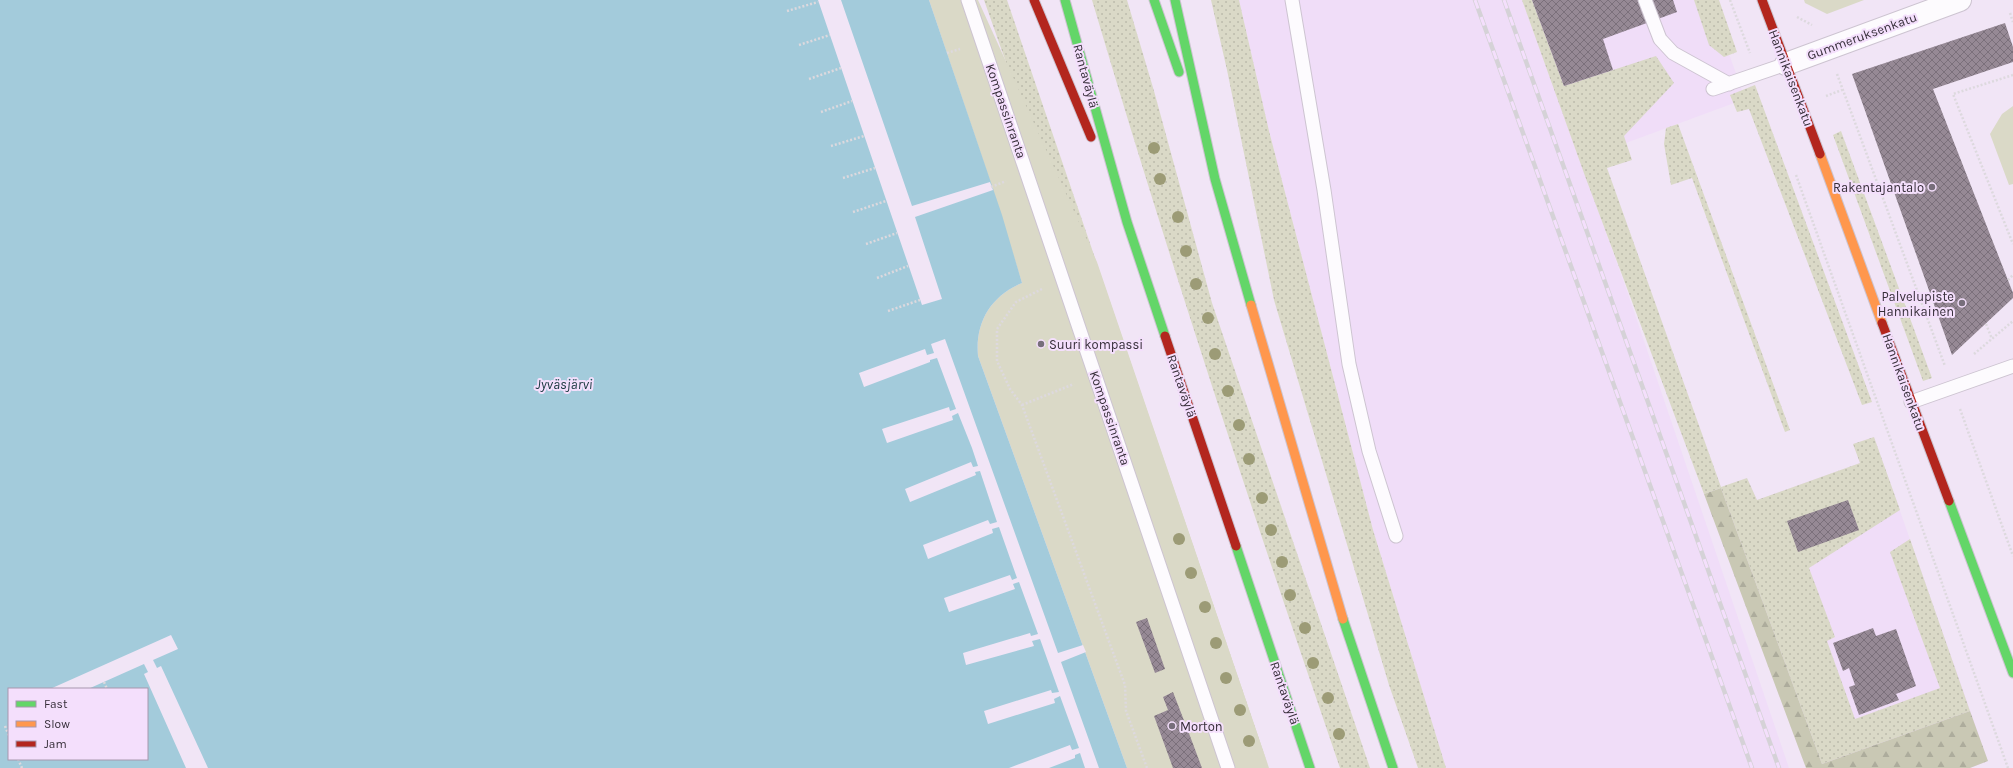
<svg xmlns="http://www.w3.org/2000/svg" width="2013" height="768" viewBox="0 0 2013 768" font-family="Karla,sans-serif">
  <defs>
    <pattern id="grass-dots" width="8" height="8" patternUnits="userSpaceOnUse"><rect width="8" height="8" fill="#dad9c7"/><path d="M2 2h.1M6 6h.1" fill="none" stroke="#bcbbac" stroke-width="1.8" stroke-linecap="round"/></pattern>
    <pattern id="forest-firs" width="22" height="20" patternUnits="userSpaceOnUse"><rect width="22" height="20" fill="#c9c8b4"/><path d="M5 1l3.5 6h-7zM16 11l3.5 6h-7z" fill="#adac9c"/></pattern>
    <pattern id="building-cross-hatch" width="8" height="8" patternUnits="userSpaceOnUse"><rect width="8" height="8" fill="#968995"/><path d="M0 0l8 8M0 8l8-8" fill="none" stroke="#7b707b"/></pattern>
  </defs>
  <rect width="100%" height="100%" fill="#f1e5f6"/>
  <!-- built -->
  <path fill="#f0ddf8" d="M1239,0H1522L1626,288L1789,768H1446L1373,530L1269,131Z
    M1532,0H1710L1745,99L1626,143L1588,155Z
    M1874,437L1988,761L1970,768H1824L1721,488L1747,478L1757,500L1860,463L1853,444Z"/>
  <!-- grass -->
  <path fill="url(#grass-dots)" d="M984,0H1007L1269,768L1008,68Z
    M1092,0H1127L1154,91L1212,303L1370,768H1340C1253,514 1168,258 1092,0Z
    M1211,0H1239L1269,131L1373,530L1446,768H1418L1389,685L1274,300L1227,70Z
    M1522,0H1532L1564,86L1656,56L1674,83L1624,136L1632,160L1607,168L1721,487L1747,478L1757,500L1860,463L1853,444L1874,437L1900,510L1809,568L1835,637L1827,641L1855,719L1940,688L1890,552L1910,539L1970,711L1822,764L1721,488L1704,494L1585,176Z
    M1694,0H1719L1737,52L1724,57L1709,45Z
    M1755,85L1872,402L1862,405L1749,109L1737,112L1730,95Z
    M1678,124L1790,430L1785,432L1692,178L1671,185L1664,144L1666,128Z
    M1841,131L1932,378L1923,381L1833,135Z"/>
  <!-- forest -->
  <path fill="url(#forest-firs)" d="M1721,488L1822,764L1970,711L1988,761L1970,768H1806L1704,494Z"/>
  <!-- green -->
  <path fill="#dad9c7" d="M929,0H978L1097,262L1269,768H1127L978,356C975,322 991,296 1022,283L993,190Z
    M1804,0H1864L1827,14L1805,3Z
    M2013,106V184L2009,185L1990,134L2002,114Z"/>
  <!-- water -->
  <path fill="#a3cbdb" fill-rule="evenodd" d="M0,0H929L1002,215L1022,283C991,296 975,322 978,356L1127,768H0ZM9,689H147V759H9Z"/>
  <!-- pier -->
  <path fill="#f1e5f6" d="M818,0H841L912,206L990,182L993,190L915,217L942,299L922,305Z
    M945,339L1058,653L1083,645L1086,652L1061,662L1099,768H1085L1080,753L1075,755V758L1049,768H1009L1070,745L1072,750L1079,748L1060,696L1054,699L1055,703L988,724L984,711L1051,690L1052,693L1059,692L1040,639L1032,641L1034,646L966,665L963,653L1030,633L1031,636L1038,634L1019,582L1013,584L1015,589L949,612L944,598L1010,575L1012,580L1017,578L999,527L992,529L993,533L928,559L923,545L988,520L990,524L997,522L980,471L975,472L976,475L910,502L905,489L971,462L973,467L978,466L972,448L958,413L952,416L953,420L887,443L882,429L949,407L950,411L956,409L937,358L930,360V362L864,387L859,373L925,349L927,355L934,353L931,344Z
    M171,635L178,649L153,660L157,668L161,666L208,768H186L144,674L148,672L144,664L88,689H50Z"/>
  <!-- building -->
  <path fill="url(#building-cross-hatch)" d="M1532,0H1673L1677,12L1603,39L1613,70L1564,86Z
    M2005,23L2013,47V62L1933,89L2013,293V298L1952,355L1852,74Z
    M1848,500L1859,530L1798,552L1787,521Z
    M1147,618L1165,669L1155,673L1136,622Z
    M1873,628L1876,636L1896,629L1916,686L1896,694L1899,700L1859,715L1849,687L1855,685L1849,668L1843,671L1833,643Z
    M1173,692L1190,736L1202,768H1173L1154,716L1168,710L1163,697Z"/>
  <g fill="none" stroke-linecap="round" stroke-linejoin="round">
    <defs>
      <path id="lane" d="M968,0L1228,768
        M1292,0L1324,190L1349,364L1369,451L1396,536
        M1645,0L1660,39L1673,53L1729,84
        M1713,89L1786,64
        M1911,402L2013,366"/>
      <path id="street" d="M1786,64L1960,0"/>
      <path id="fast" d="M1065,0L1127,222L1165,336
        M1154,0L1179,72
        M1175,0L1215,179L1251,305
        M1949,501L2013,673
        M1236,546L1310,768
        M1343,619L1393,768"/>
      <path id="slow" d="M1820,154L1882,323
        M1251,305L1343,619"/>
      <path id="jam" d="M1034,0L1091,137
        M1762,0L1820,154
        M1882,323L1949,501
        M1165,336L1236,546"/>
    </defs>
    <!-- lane casing -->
    <use href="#lane" stroke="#cdc4d1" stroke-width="15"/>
    <!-- street casing -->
    <use href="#street" stroke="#cdc4d1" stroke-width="24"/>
    <!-- fast casing -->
    <use href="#fast" stroke="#cdc4d1" stroke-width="11"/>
    <!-- slow casing -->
    <use href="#slow" stroke="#cdc4d1" stroke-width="11"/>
    <!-- jam casing -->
    <use href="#jam" stroke="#cdc4d1" stroke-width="11"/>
    <!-- path -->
    <path stroke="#ddd9de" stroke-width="2.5" stroke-dasharray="2 2" stroke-linecap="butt" d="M1730,0L1750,53
      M787,11L818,2
      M2010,13L2013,22
      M1797,17L1812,25
      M799,45L830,35
      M947,53L960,49
      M1837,74L1945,366
      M2013,75L1953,94L2013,244
      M809,79L841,68
      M1826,96L1842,90
      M821,112L852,101
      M831,146L864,136
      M1796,175L2008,768
      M843,178L875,168
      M991,187L1006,181
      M853,212L886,201
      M866,244L897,233
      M877,278L908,266
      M2008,280L2013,275
      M1042,289L1016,302L997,329V361L1010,389L1022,405L1125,685L1126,711L1147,768
      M888,311L920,300
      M1986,324L1992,339
      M1974,354L2013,321
      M1022,405L1074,384
      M1960,409L2013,556
      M104,682L107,689
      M5,726L9,736
      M18,759L22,768"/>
    <!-- lane -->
    <use href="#lane" stroke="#fdfbfe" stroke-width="13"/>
    <!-- street -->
    <use href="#street" stroke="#fdfbfe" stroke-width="22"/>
    <!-- fast -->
    <use href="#fast" stroke="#63d668" stroke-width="9"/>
    <!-- slow -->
    <use href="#slow" stroke="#ff974d" stroke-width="9"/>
    <!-- jam -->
    <use href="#jam" stroke="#b3261e" stroke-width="9"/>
    <defs>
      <path id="rail" d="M1475,0L1752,768
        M1504,0L1779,768"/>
    </defs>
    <!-- rail casing -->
    <use href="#rail" stroke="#d5d2d7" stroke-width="4.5"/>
    <!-- rail -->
    <use href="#rail" stroke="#f4dffc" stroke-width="3" stroke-dasharray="9" stroke-linecap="butt"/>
  </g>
  <!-- trees -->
  <g fill="#9c9b76">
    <circle cx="1154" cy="148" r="6"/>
    <circle cx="1160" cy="179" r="6"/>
    <circle cx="1178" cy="217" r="6"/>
    <circle cx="1186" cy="251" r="6"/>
    <circle cx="1196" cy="284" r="6"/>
    <circle cx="1208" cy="318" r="6"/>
    <circle cx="1215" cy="354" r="6"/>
    <circle cx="1228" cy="391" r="6"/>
    <circle cx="1239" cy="425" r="6"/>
    <circle cx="1249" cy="459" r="6"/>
    <circle cx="1262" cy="498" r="6"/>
    <circle cx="1271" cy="530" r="6"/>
    <circle cx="1179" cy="539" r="6"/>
    <circle cx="1282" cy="562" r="6"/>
    <circle cx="1191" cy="573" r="6"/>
    <circle cx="1290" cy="595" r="6"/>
    <circle cx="1205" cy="607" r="6"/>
    <circle cx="1305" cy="628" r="6"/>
    <circle cx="1216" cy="643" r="6"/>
    <circle cx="1313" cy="663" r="6"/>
    <circle cx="1226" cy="678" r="6"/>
    <circle cx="1328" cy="698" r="6"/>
    <circle cx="1240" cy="710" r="6"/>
    <circle cx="1339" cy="734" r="6"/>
    <circle cx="1249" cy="741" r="6"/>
  </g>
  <!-- markers -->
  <g fill="#776e7b" stroke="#f4dffc" stroke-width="1.5">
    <circle cx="1932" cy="187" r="4"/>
    <circle cx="1962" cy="303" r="4"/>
    <circle cx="1041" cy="344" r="4"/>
    <circle cx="1172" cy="726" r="4"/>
  </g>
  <g text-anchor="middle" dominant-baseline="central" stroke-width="4" stroke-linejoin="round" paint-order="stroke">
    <!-- street labels -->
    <g font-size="13" fill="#362e39" stroke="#f4dffc">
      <text transform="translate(1862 36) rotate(-20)">Gummeruksenkatu</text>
      <text transform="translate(1086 76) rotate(75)">Rantaväylä</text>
      <text transform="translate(1791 78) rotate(69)">Hannikaisenkatu</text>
      <text transform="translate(1006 111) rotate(71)">Kompassinranta</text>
      <text transform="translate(1904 382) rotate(70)">Hannikaisenkatu</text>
      <text transform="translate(1182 386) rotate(71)">Rantaväylä</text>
      <text transform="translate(1110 418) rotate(71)">Kompassinranta</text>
      <text transform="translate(1285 693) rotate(71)">Rantaväylä</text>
    </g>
    <!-- poi labels -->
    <g font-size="13" fill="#362e39" stroke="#f4dffc" text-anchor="end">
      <text x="1924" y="187">Rakentajantalo</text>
      <text x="1954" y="296">Palvelupiste<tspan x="1954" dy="15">Hannikainen</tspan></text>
      <text x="1049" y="344" text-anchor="start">Suuri kompassi</text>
      <text x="1180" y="726" text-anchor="start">Morton</text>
    </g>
    <!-- water labels -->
    <g font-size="14" font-style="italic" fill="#19383f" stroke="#f4dffc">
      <text x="564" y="384">Jyväsjärvi</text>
    </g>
  </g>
  <!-- legend -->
  <rect x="8" y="688" width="140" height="72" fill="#f4dffc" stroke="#a898ae"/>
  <rect x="16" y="701" width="20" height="6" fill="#63d668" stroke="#a898ae"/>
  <text x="44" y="708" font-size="12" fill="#362e39">Fast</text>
  <rect x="16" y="721" width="20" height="6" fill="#ff974d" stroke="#a898ae"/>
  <text x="44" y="728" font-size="12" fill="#362e39">Slow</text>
  <rect x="16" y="741" width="20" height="6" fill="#b3261e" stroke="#a898ae"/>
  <text x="44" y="748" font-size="12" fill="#362e39">Jam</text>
</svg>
